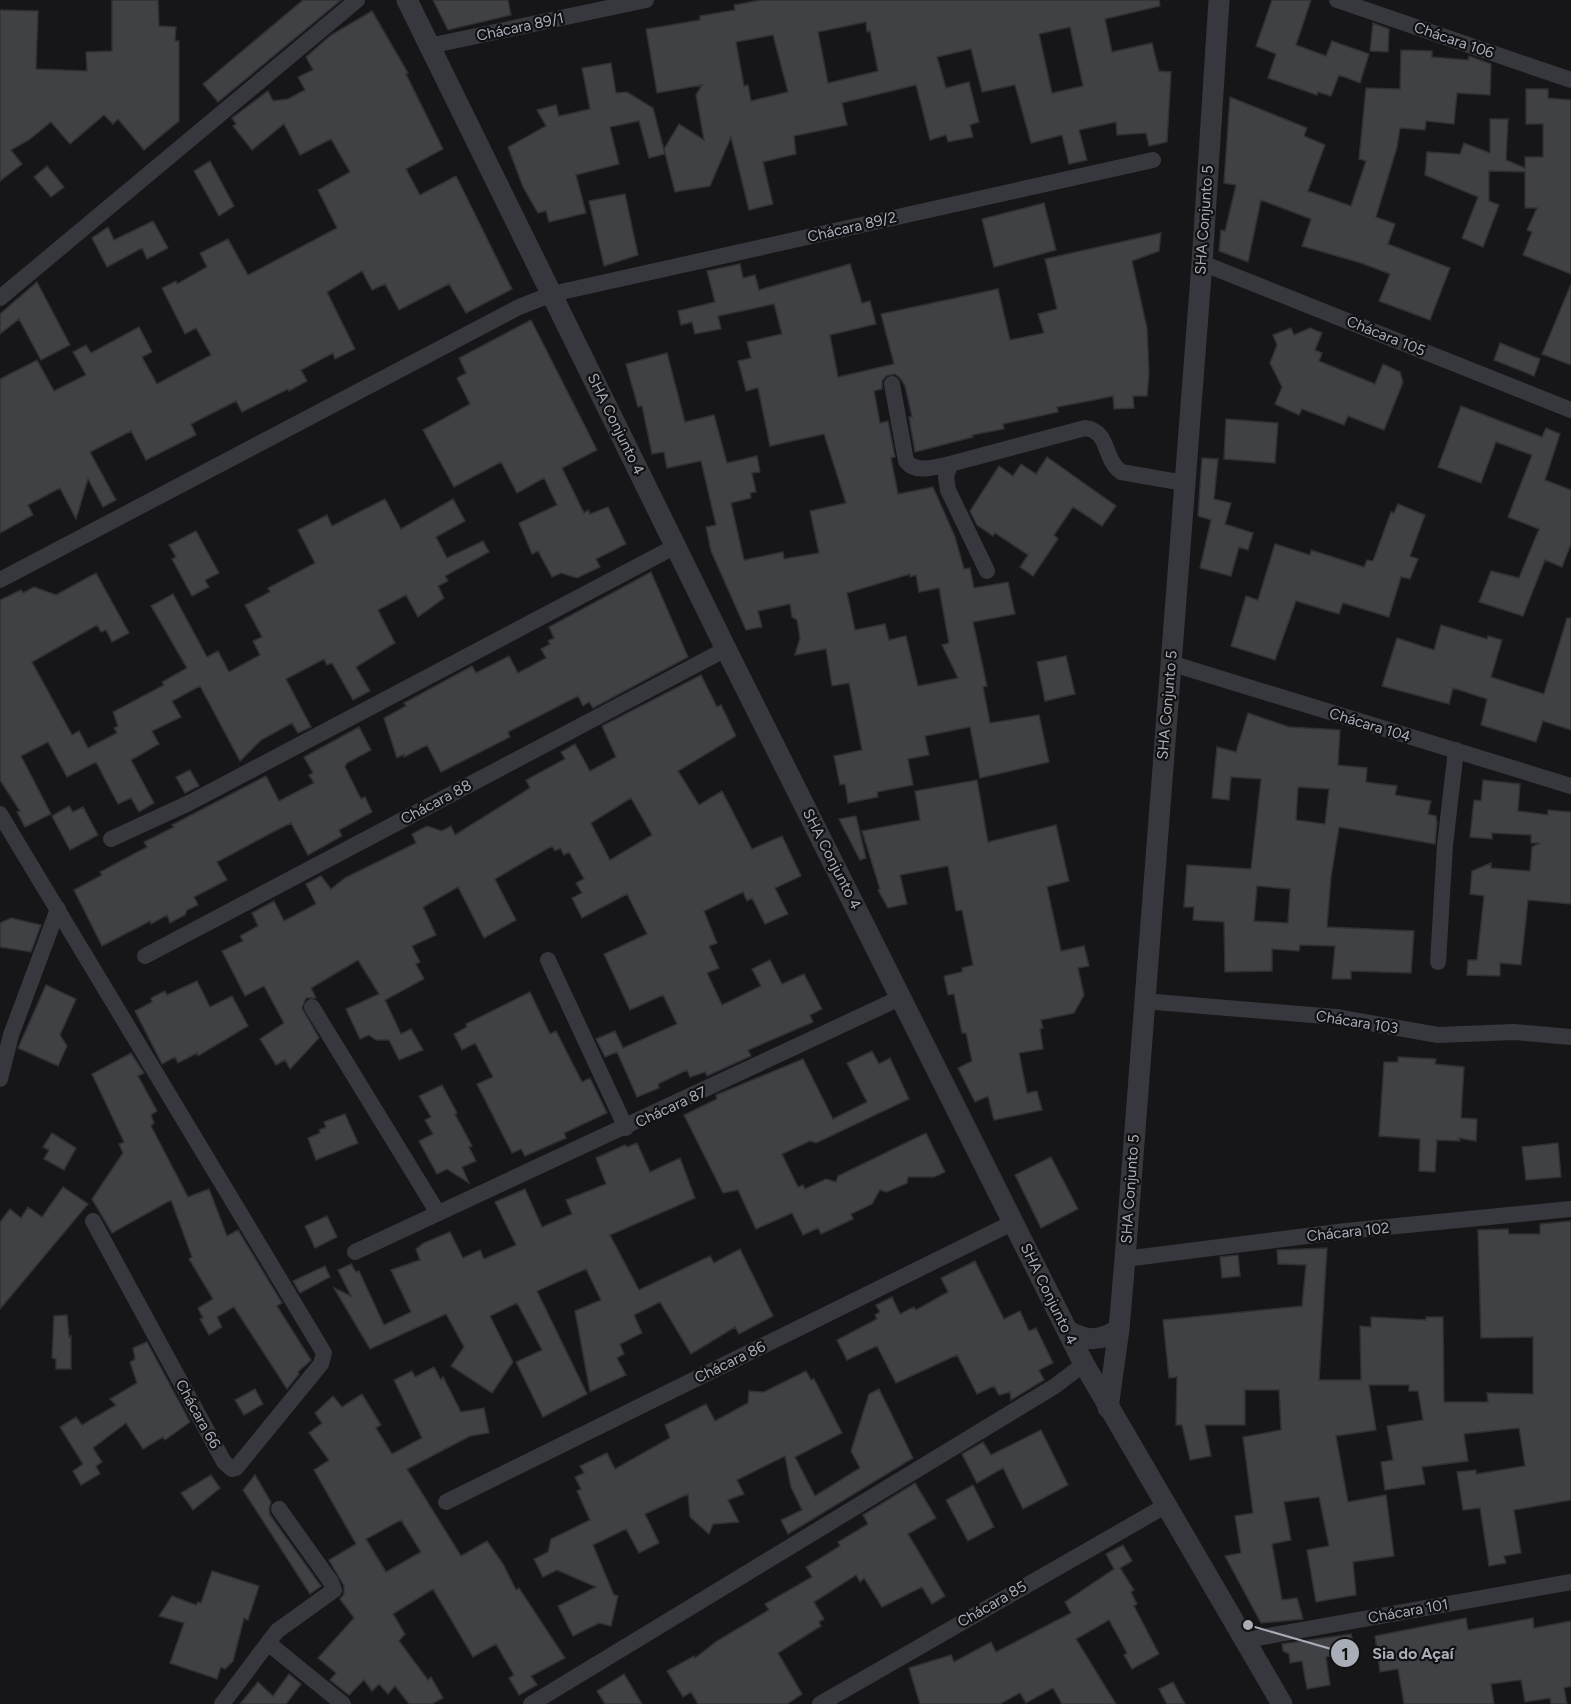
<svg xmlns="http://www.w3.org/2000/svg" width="1571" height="1704" viewBox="0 0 1571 1704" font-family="Figtree,sans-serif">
  <rect width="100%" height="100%" fill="#161618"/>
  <!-- building -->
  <path fill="#404145" stroke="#303034" stroke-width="1.5" fill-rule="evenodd" d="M112,0H158L159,26L176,27L175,41H179V121L144,150L118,119L113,124L104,115L70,144L51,122L29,140L11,150L22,164L0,181V10L38,11L36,69L87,71L86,52L112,51Z
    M303,0H341L218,102L203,84Z
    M433,0H508L511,15L448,30Z
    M761,0H1159L1160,6L1105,19L1112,52L1152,43L1159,71L1171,72L1167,142L1149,146L1146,133L1117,135L1116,122L1079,130L1087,160L1069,164L1062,135L1031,143L1015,85L982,92L971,49L937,57L946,88L969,82L979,122L970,125L973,137L948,142L946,135L930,140L916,85L842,103L847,125L794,136L796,154L763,162L773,204L749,210L731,137L710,186L675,192L664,149L679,124L704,140L696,95L702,85L657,93L646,29L700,20V16L735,10L734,5ZM866,22L867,32L870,31L878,71L828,83L818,32ZM1070,27L1083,86L1052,93L1039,34ZM773,35L788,92L751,101L748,85L744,86L736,42Z
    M1272,0H1311L1296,45L1326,56L1332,41L1369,54L1360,83L1339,75L1331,96L1318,92L1317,95L1268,78L1276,54L1256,46Z
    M372,11L408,73L406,74L443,149L406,169L420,195L456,176L512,289L466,313L449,284L399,310L385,284L372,290L362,271L327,292L355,349L335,359L333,353L301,370L307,381L289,391L288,389L242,412L236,401L191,424L196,435L146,460L131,431L90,452L116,500L103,507L88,479L76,519L60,488L28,505L33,515L0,533V379L37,360L54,391L86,375L73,352L86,345L91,353L139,327L152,352L142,357L157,384L211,355L196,328L185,334L162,288L176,281L177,284L207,267L200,253L228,239L248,275L337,228L318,190L350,172L331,139L300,155L284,124L252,150L233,126L236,124L232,118L268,91L273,101L288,99L305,90L298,77L313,70L306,57L331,35Z
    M1373,23L1389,29L1388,52L1370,51Z
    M1401,50L1432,51V57L1468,60L1469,56L1491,64L1490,95L1457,93L1454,124L1426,121L1425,130L1400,128L1397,147L1376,217L1395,224L1388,244L1450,268L1430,320L1379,301L1390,274L1361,263L1302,246L1311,219L1261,200L1248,262L1219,251L1221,230L1225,231L1236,185L1224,183L1230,97L1307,128L1304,136L1325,145L1308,191L1351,206L1366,161L1359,159L1366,88L1400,89Z
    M611,63L616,93L627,92L653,108L665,154L649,158L639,121L610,127L619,164L576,175L586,213L549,222L546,211L538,213L523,187L508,147L546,126L537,110L556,105L559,116L590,109L582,68Z
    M1526,89H1548V98L1571,100V274L1523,255L1532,232L1527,230L1537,208H1525V172L1489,171V201L1499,205L1483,247L1462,238L1478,197L1425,175L1427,152L1460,154L1464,143L1490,153V119H1508L1506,160L1525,168V157H1543V124H1526Z
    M210,161L234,206L219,216L194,171Z
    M47,166L64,187L51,197L34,177Z
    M625,194L638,255L604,266L589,201Z
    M1044,203L1056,250L994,267L982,219Z
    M153,221L168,248L147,259L142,248L107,267L92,238L108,227L114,240Z
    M1161,233L1159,251L1132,261L1147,328L1149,373L1147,396H1133L1134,408L1114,409L1113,396L1094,400L1057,407L1058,412L1003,424L1004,429L972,435L973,437L915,452L909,417H912L905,386L900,378L895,374L886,376L882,381V389L874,391L880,423L888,421L895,457L891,458L898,494L933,487L955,537L964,569L970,568L974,588L1008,582L1015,614L973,622L987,686L983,687L990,723L1039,715L1049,762L980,778L970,727L925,736L929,755L908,759L913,785L877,792L878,797L848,803L845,784L840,785L834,756L862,750L849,683L832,686L826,649L795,655L800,638L797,620L792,617L790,604L758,611L762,627L746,630L711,551L706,527L716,525L701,461L667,468L664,452L652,454L642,406L638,407L626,364L667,353L685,422L714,415L727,463L757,456L760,472L752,473L756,492L750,493L751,498L731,503L744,560L783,552L784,559L819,553L810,511L846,503L824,434L770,446L758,388L746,391L738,361L751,358L747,342L782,334L774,304L718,316L721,329L695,334L692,322L681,325L678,311L715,302L707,271L740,264L743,278L755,275L759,290L850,264L862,303L870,301L876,324L830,335L838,377L894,364L881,314L998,289L1010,340L1044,333L1038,314L1057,309L1045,259ZM910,574V577L916,575L919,592L939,588L949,643L942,645L958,678L918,686L906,636L889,640L885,624L855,630L847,593Z
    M37,282L70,345L41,360L19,319L0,334V314Z
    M1571,284V365L1542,354Z
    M531,320L597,450L562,468L584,513L588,510L590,514L608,507L626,544L596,559L600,567L577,578L561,573L552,577L538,551L532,554L519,523L557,505L544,478L517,493L501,462L454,487L423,430L470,404L457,378L466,373L459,358Z
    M1291,328L1294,335L1310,328L1322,333L1315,350L1322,353L1319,361L1375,384L1383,364L1400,372L1403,382L1384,430L1348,416L1344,425L1302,409L1299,415L1275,404L1282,387L1270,363L1277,345L1273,335Z
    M1500,343L1540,359L1534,376L1494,360Z
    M1461,406L1542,437L1546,428L1560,434L1545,480L1571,490V544L1562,567L1545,560L1523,616L1479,602L1491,571L1519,578L1539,529L1508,517L1532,455L1496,442L1481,483L1438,467Z
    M1226,419L1278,423L1275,463L1224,459Z
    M1047,457L1116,506L1102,526L1073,507L1054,535L1058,539L1033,576L1020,567L1028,555L995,533L993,536L977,525L970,511L999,466L1013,476L1021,464L1036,474Z
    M1202,458L1218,459L1214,499L1231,503L1225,524L1253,533L1248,550L1239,547L1231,576L1200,568L1211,520L1198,516Z
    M385,499L401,529L453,499L465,521L436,537L447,558L483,541L489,552L445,576L448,581L438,586L444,598L418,617L406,595L378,610L395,643L356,667L370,691L353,700L332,663L327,665L324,659L286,679L311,727L298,733L292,723L261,740L240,761L200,686L172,701L181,717L152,731L159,744L131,760L154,803L139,812L131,798L118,804L96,762L67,777L48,742L21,756L51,814L25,827L17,812L20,811L0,780V600L21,590L23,593L34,587L56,595L96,573L129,633L112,642L106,630L101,632L97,625L32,662L72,735L79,731L88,748L117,733L114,728L118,726L113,712L164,685L162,682L187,668L151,606L173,594L207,657L218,651L229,672L260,655L253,641L262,637L245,605L270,592L268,588L315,563L298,530L327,515L332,526Z
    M1398,504L1425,515L1410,556L1418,559L1410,579L1401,577L1389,617L1343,603L1339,614L1296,601L1275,660L1231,646L1246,596L1258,600L1275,544L1310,555L1311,550L1364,567L1367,560L1373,561L1391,512L1394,513Z
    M196,531L219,573L205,580L209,587L192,596L172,559L176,557L169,545Z
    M651,572L688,657L593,708L589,702L583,706L578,696L508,732L510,737L441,772L427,745L404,757V754L397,758L384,718L406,706L404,703L472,666L476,673L509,656L518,673L546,658L541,649L550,644L548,641L554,638L549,627Z
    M1567,618H1571V730L1543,721L1536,742L1481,725L1487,699L1453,688L1449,704L1382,686L1397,638L1434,650L1441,625L1487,639L1488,636L1502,640L1491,677L1544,694Z
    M1066,656L1075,694L1045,701L1037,662Z
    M701,675L717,707L721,705L736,736L678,771L699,805L722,791L752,849L782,836L801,876L775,888L788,914L765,924L752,898L747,901L743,892L704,911L717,943L709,946L719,968L707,973L722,1005L761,986L752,969L770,960L782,984L804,974L822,1009L810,1015L813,1022L748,1050L751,1056L707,1076L705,1072L690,1077L687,1070L658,1084L659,1088L637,1097L617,1052L605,1057L596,1039L615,1031L623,1048L677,1024L663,995L630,1010L604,954L647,934L627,894L582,918L572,898L582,893L576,883L584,879L569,852L564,855L560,848L555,851L552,846L495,879L516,920L484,938L458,887L423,907L436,935L412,946L420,962L416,964L424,979L385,1000L401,1034L411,1029L423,1050L399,1060L389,1040H376L369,1035L360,1039L346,1009L379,994L358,960L311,988L316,998H306L302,1008L319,1038L290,1069L285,1060L276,1065L260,1039L284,1023L264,986L245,996L222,951L243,941L240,936L258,926L252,913L274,901L284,921L316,904L306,884L321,876L331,889L345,878L416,843L412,834L427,826L442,831L451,826L455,835L530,788L526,780L565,759L561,752L575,744L590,771L616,757L602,726ZM631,798L652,835L610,860L591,823Z
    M1248,713L1289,727L1340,730L1338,765L1367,768L1366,782L1397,786L1395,795L1431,801L1428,814L1436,816L1437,823L1435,844L1339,827L1331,877L1327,927L1414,931L1411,973L1351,971V979H1332L1335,946L1300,945L1299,951L1272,949V971L1225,972L1224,922L1193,920L1194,907H1184L1187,865L1251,869L1261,779L1231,777L1229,800L1212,798L1217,747L1236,752ZM1298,787L1329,789L1325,824L1296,820ZM1257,886L1290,889L1288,923L1254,921Z
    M359,727L371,750L347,763L345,767L361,799L365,797L372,812L339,830L342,836L308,855L291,823L273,832L217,862L227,880L194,897L198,905L187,910L185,915L170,923L167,915L151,924L150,921L102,946L74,890L102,875L100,872L147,847L144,842L174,827L172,825L266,776L279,801L314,783L309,775L313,773L304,757Z
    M190,770L199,786L185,793L176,777Z
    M977,780L988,842L1056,825L1069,881L1047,887L1061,951L1084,946L1089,966L1078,968L1084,995L1074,1013L1041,1020L1043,1028L1040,1029L1043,1049L1019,1053L1027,1093L1037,1091L1042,1110L994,1120L988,1096L975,1102L958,1068L972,1061L966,1033H962L954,994L948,995L944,976L962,972V968L973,965L962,910L956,911L948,866L900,875L907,904L888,908L878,890L880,889L862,831L920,820L915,791Z
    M1483,780L1520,784L1518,811L1548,815V810L1571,812V904L1528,900L1521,965L1500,963V976L1467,975L1468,960H1477L1484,896L1470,894L1472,871L1491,863V868L1530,871L1532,847L1540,843H1531V835L1492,833V839L1470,837L1474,800L1481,801Z
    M69,806L73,812L83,807L98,835L70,850L52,816Z
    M856,816L866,858L860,860L839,819Z
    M11,918L41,925L31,952L0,947V923Z
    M197,981L210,1007L232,996L248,1026L198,1056L197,1053L178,1063L175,1057L162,1064L135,1011L152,1002L151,998L165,991L167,995Z
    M46,985L76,999L60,1035L67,1046L58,1066L18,1048Z
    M530,992L550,1034L556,1031L582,1082L590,1078L607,1113L564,1133L566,1138L525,1156L521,1149L512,1153L477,1084L493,1077L475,1043L462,1050L454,1034L467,1027L466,1024Z
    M872,1051L879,1064L890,1058L909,1099L816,1143L810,1141L782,1154L798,1187L803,1185L805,1189L826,1179L836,1182L838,1176L926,1133L945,1172L934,1177H908L907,1183L887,1192L880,1190L872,1204L851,1214L853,1219L821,1234L818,1228L803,1235L792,1213L756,1229L738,1190L723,1193L684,1115L717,1099L716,1095L803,1059L833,1119L867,1102L847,1063Z
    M131,1053L144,1073L138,1076L157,1111L151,1115L154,1123L151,1126L188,1197L209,1189L227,1236L238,1230L282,1303L277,1306L311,1360L298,1372L299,1374L287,1389L234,1307L217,1317L222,1327L209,1335L200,1319L203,1318L198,1308L213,1299L189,1259L192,1257L171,1200L112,1233L92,1199L123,1153L119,1144L124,1142L92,1074Z
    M1398,1057L1436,1059L1435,1064L1464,1067L1461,1118L1477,1119L1476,1141L1459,1138L1460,1141L1437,1140L1435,1172L1419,1171L1420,1139L1379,1136L1384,1062H1398Z
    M442,1085L457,1113L455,1114L472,1146L469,1147L476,1161L462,1167L469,1183L447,1169L437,1174L419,1141L433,1134L425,1120L431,1117L419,1096Z
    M345,1114L358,1143L316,1160L308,1138L320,1133L319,1130L326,1127L324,1122Z
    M52,1133L76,1148L64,1170L44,1159L49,1150L43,1147Z
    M637,1143L650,1172L680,1158L695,1198L610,1235L639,1290L710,1256L714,1263L740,1249L773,1316L739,1334L735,1327L691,1354L660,1302L634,1315L642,1333L620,1344L624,1354L617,1358L626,1375L590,1392L575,1311L601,1300L586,1269L537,1291L587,1394L543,1417L516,1362L542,1350L517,1303L490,1316L513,1362L492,1393L451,1366L464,1347L446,1314L370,1349L334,1288L351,1296L338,1270L351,1264L356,1272L359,1271L384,1325L411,1312L391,1270L420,1260L416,1249L424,1243L450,1232L463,1258L480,1250L484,1259L516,1245L495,1202L525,1189L542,1227L572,1214L566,1200L606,1184L596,1158L625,1145L627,1147Z
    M1558,1143L1561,1177L1526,1180L1522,1147Z
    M1051,1157L1078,1209L1041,1228L1015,1175Z
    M63,1187L88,1204L0,1309V1222L10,1209L21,1218L28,1207L42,1217Z
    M327,1216L337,1237L315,1248L305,1226Z
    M1571,1221V1500L1514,1510L1521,1553L1504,1556L1506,1563L1489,1566L1480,1508L1463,1510L1457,1472L1476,1470V1474L1525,1466L1519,1428L1464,1434L1468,1461L1422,1467L1425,1484L1385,1490L1381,1462L1393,1460L1387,1426L1423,1420L1418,1391H1409V1385H1369L1376,1430L1336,1436L1348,1502L1386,1495L1394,1556L1353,1562L1356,1595L1316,1602L1307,1550L1329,1546L1319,1497L1284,1502L1291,1540L1272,1544L1282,1600L1297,1598L1303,1619L1261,1623L1225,1556L1241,1553L1235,1516L1253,1513L1243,1437L1281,1430L1279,1390H1245V1425H1205L1211,1456L1190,1460L1182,1425H1176L1177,1377L1169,1378L1163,1320L1302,1306L1306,1265L1278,1264L1277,1250L1327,1248L1319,1380H1361L1360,1326L1371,1327V1317L1426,1320V1317H1443L1444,1402H1488L1487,1393L1533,1394V1337L1481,1338L1478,1230L1508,1229L1509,1234H1540V1224Z
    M1238,1255L1240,1276L1222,1278L1220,1257Z
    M975,1261L1004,1319L1020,1311L1029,1331L1036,1328L1053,1363L1039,1370L1044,1380L1011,1400L1010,1392L999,1395L994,1386L977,1394L957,1355L896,1383L877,1346L847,1360L837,1340L877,1319L875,1315L880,1312L876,1305L892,1297L900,1314L914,1307L916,1310L948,1292L941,1278Z
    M325,1266L330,1277L300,1293L293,1281Z
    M67,1315L69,1337L71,1336V1369H56V1359L52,1358L54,1316Z
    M147,1342L190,1422L165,1440L163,1437L143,1449L126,1423L93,1448L102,1462L96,1466L100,1474L81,1485L73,1471L83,1464L60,1427L76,1417L82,1425L116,1405L110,1399L137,1383L130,1362L135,1359L133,1348Z
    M434,1367L441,1380L443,1377L461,1412L484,1408L489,1433L470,1436L407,1469L461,1556L487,1541L503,1564L516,1590L519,1588L565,1658L531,1676L537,1685L519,1695L509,1678L514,1675L496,1644L473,1657L433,1589L393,1614L405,1634L399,1641L428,1680L431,1677L443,1698L432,1704H409L395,1686L388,1694L379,1684L372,1691L364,1680L349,1695L330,1680L336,1673L318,1658L354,1618L340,1599L344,1594V1586L329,1560L356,1544L314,1470L329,1460L309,1433L322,1423L315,1413L333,1396L342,1407L362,1394L381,1425L376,1428L392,1454L422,1438L394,1380L412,1371L415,1377ZM401,1520L421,1552L386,1572L366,1539Z
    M806,1371L811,1380L814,1379L842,1433L795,1457L815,1496L860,1468L851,1451L869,1394L879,1389L913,1458L788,1534L781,1520L802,1510L791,1487L785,1456L737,1480L744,1494L728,1500L739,1522L713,1524L709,1534L690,1517L688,1494L645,1514L659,1543L639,1553L626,1529L593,1545L614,1595L618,1596L611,1626L599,1623L573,1636L558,1606L596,1587L557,1570L543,1577L534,1559L548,1552L551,1539L590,1520L577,1491L581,1489L575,1477L584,1473L580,1466L607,1453L615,1469L670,1438L665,1425L706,1404L715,1421L748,1403L749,1391L764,1392Z
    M255,1389L263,1404L244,1415L235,1400Z
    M1041,1430L1068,1485L1023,1509L1003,1468L977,1483L962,1454L983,1442L991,1455Z
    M211,1475L220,1488L193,1510L181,1493Z
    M255,1475L271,1502L269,1509L270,1515L321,1586L310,1594L243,1490Z
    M915,1483L936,1518L908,1534L945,1596L932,1604L922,1587L882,1607L864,1578L860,1582L856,1575L814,1602L824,1619L819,1622L821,1626L778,1653L802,1694L787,1704H698L691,1692L683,1697L667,1671L694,1656L695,1658L717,1641L769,1610L765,1604L812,1577L806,1567L840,1546L838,1542L868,1524L863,1515Z
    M973,1485L994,1527L968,1541L946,1500Z
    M1123,1545L1132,1561L1120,1568L1134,1590L1131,1592L1137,1604L1134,1606L1159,1654L1132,1669L1124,1655L1127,1653L1109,1620L1076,1639L1116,1704H1062L1053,1688L1026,1703L1020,1693L1000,1704H920L909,1668L951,1655L954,1662L991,1642L996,1652L1071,1613L1065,1602L1114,1569L1106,1554Z
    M212,1571L259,1586L248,1620L244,1618L233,1661L225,1669L221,1667L217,1679L170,1663L184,1623L159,1616L172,1596L196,1605L198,1602L201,1603Z
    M1466,1618L1468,1630L1533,1618L1534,1628L1571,1621V1686L1564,1688L1567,1704H1551L1550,1698L1525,1702L1521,1680L1491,1684L1494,1704H1404L1398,1669L1380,1672L1375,1636Z
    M1351,1634L1355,1652L1326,1657L1330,1685L1307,1689L1302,1661L1290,1663L1289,1654L1283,1651L1282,1644Z
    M289,1674L301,1684L286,1704H240L258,1682L273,1696Z
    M624,1674L642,1704H605L597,1691Z
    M1173,1682L1185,1704H1167L1159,1689Z"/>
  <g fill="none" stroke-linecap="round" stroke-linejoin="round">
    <!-- minor -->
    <path stroke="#37383d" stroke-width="16" d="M1337,0L1571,80
      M429,46L646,0
      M1202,263L1571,410
      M0,298L357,0
      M892,384L906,461C916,474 934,467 950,464
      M987,571L948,490L946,477L950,464L1085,428C1110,431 1103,459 1121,472L1184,483
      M0,580L519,307L552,294L1153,160
      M1170,663L1571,786
      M0,814L324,1353L321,1364L236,1468L232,1469L224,1462L93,1221
      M111,839L189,803L676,546
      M145,956L726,649
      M548,960L626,1128
      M1438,962L1445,845L1456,750
      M1143,1001L1336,1017L1438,1035L1514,1032L1571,1037
      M312,1007L438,1213
      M0,1079L11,1035L58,909
      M355,1252L902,997
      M1125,1259L1346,1231L1571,1209
      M446,1502L1014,1222
      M1246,1640L1571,1582
      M268,1643L343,1704
      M222,1704L277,1631L334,1590L331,1582L279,1509
      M531,1704L1055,1386L1084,1364
      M820,1704L1165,1506"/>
    <!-- tertiary -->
    <path stroke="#37383d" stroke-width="21" d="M407,0L726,649L1084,1364L1282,1704
      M1068,1331C1087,1341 1100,1342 1119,1329
      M1108,1408L1119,1329L1125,1259L1202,263L1219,0"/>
  </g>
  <g text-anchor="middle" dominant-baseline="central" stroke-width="4.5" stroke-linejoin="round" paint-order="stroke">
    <!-- street labels -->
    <g font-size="15" fill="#a8adb8" stroke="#111113">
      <text transform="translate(520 27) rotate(-12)">Chácara 89/1</text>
      <text transform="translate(1454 40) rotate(19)">Chácara 106</text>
      <text transform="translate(1204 220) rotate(-86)">SHA Conjunto 5</text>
      <text transform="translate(852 227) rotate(-13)">Chácara 89/2</text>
      <text transform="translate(1386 336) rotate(22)">Chácara 105</text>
      <text transform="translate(616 424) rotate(64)">SHA Conjunto 4</text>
      <text transform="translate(1167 705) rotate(-85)">SHA Conjunto 5</text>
      <text transform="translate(1370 725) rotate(17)">Chácara 104</text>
      <text transform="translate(436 802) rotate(-28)">Chácara 88</text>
      <text transform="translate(832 859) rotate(63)">SHA Conjunto 4</text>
      <text transform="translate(1357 1022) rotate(9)">Chácara 103</text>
      <text transform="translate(671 1107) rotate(-25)">Chácara 87</text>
      <text transform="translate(1130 1189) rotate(-86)">SHA Conjunto 5</text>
      <text transform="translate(1348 1232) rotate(-6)">Chácara 102</text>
      <text transform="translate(1049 1294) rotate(64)">SHA Conjunto 4</text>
      <text transform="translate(730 1362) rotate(-26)">Chácara 86</text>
      <text transform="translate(198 1414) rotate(61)">Chácara 66</text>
      <text transform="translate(992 1604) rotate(-30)">Chácara 85</text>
      <text transform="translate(1408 1611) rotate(-10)">Chácara 101</text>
    </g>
  </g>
  <!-- callouts -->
  <path fill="none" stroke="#a8adb8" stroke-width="2" d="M1248 1625L1345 1653"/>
  <g fill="#a8adb8" stroke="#111113" stroke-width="2">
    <circle cx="1248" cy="1625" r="6"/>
    <circle cx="1345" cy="1653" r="15"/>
  </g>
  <g font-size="18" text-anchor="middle" font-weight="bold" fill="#111">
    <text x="1345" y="1660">1</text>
  </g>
  <g font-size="16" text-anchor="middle" font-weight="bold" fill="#a8adb8" stroke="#111113" stroke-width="4.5" stroke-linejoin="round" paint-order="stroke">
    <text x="1413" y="1659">Sia do Açaí</text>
  </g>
</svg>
